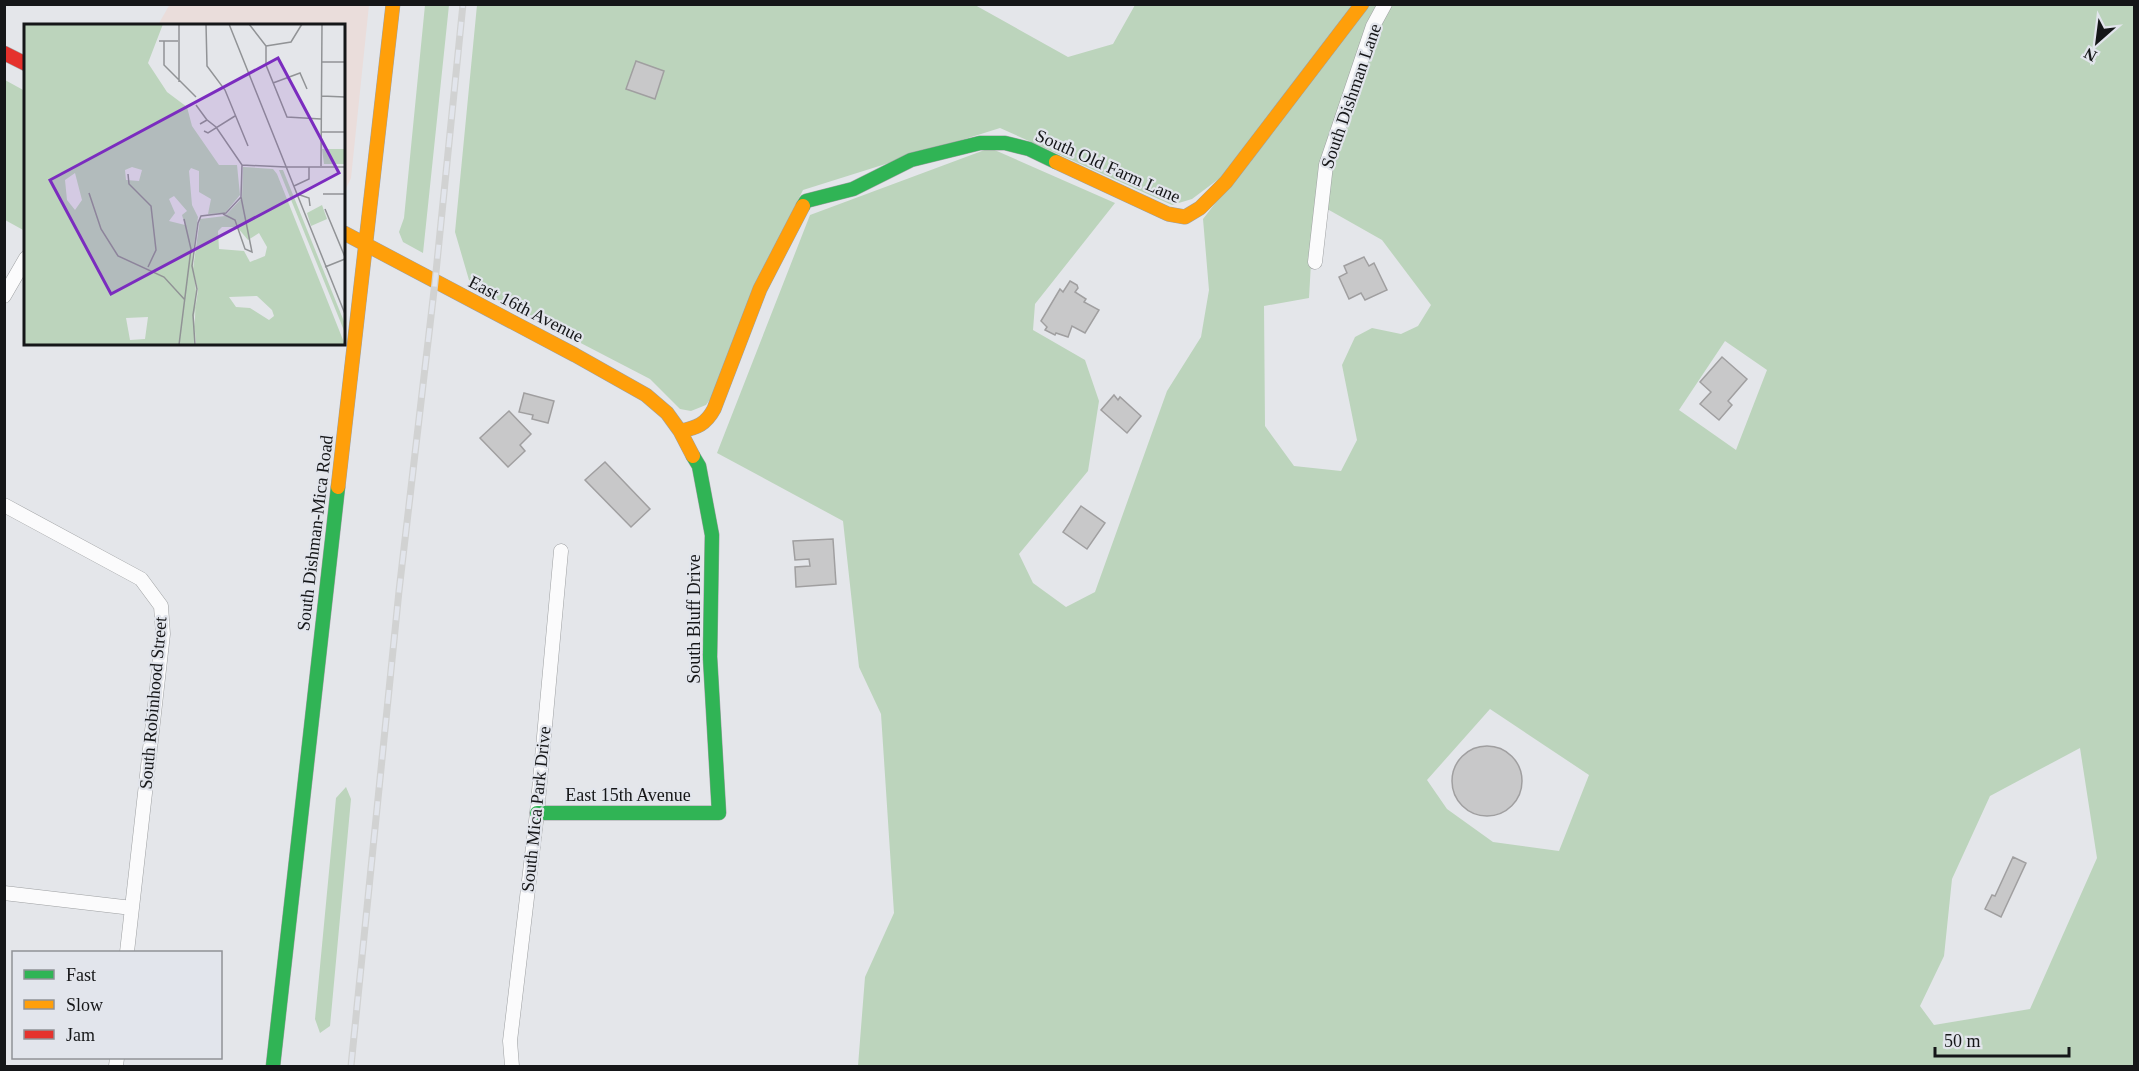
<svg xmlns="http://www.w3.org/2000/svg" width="2139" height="1071" viewBox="0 0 2139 1071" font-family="Georgia,serif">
  <rect width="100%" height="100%" fill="#e4e6ea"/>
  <!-- commercial -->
  <path fill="#eadddb" d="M170,4L369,5L351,178L344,193V26L158,25Z"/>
  <!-- green -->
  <path fill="#bcd4bc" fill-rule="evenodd" d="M425,5H449L423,253L403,242L399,232L404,218Z
    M477,5H975L1068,57L1113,44L1135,5H1354L1220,178L1192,199L1172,205L1000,128L803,190L769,258L711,398L706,405L691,411L680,409L650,379L494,298L469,280L455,232Z
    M1369,5H2134V1066H858L865,977L894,913L881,714L859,667L843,521L717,453L810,215L990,148L1115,203L1035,304L1033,330L1085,360L1099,401L1088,471L1019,554L1033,583L1066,607L1095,592L1167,391L1201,337L1209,290L1203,219ZM1314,210H1329L1382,240L1431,305L1418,326L1401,334L1372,328L1355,337L1342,365L1357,440L1341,471L1294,466L1265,426L1264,306L1309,298ZM1725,341L1767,370L1736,450L1679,410ZM1490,709L1589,775L1559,851L1493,842L1447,809L1427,780ZM2080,748L2097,858L2030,1009L1934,1025L1920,1006L1944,956L1952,879L1990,796Z
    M5,80L25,91V231L5,220Z
    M346,787L351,799L330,1026L320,1033L315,1019L336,798Z"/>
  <!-- building -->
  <path fill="#c8c8c9" stroke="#a09fa0" stroke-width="1.5" d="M636,61L664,71L655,99L626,89Z
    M1364,257L1369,266L1374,263L1387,290L1365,300L1361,293L1349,299L1339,277L1347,273L1344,266Z
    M1070,281L1077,285L1078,288L1075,292L1086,299L1084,302L1099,310L1085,333L1072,326L1068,337L1056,333L1055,335L1045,330L1047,327L1041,321L1060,289L1063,292Z
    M1722,357L1747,379L1728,401L1732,405L1719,420L1700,404L1711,392L1700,382Z
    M524,393L554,401L548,423L532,419L533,415L519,412Z
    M1114,395L1118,400L1120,397L1141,416L1127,433L1101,410Z
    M509,411L531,434L520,445L525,451L508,467L480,438Z
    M605,462L650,509L631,527L585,480Z
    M1081,506L1105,523L1087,549L1063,532Z
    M833,539L836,584L796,587L795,567L810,566L809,559L795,560L793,541Z
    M1452 781a35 35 0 1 1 70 0a35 35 0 1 1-70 0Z
    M2013,857L2026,863L2001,917L1985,909L1992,895L1995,896Z"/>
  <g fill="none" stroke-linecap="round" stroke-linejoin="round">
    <defs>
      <path id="street" d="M1315,262L1326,165L1373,26L1385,4
        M4,296L26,258
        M4,505L141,579L161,606L163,634L127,952
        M4,893L132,908
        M116,1066L117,1058
        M512,1066L510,1041L537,813L561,551"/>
      <path id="fast" d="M803,206L806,201L853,189L911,160L980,143H1005L1029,149L1056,162
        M537,813H719L710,657L712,535L699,466L693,456
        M273,1066L338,487"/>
      <path id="slow" d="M1056,162L1168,214L1185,217L1200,208L1226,182L1362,4
        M344,233L575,355L646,395L667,413L680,431L693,456
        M680,431C697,428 706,424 714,409L760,289L803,206
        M338,487L393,4"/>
      <path id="jam" d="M4,53L26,64"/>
    </defs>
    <!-- street casing -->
    <use href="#street" stroke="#9ea0a2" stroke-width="15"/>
    <!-- fast casing -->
    <use href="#fast" stroke="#9ea0a2" stroke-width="15"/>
    <!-- slow casing -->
    <use href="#slow" stroke="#9ea0a2" stroke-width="15"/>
    <!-- jam casing -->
    <use href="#jam" stroke="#9ea0a2" stroke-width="15"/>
    <!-- street -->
    <use href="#street" stroke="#fbfbfc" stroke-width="14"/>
    <!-- fast -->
    <use href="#fast" stroke="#30b455" stroke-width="14"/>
    <!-- slow -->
    <use href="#slow" stroke="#ff9f0a" stroke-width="14"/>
    <!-- jam -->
    <use href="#jam" stroke="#e5322d" stroke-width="14"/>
    <defs>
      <path id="rail" d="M351,1066L399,591L435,282L463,4"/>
    </defs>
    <!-- rail casing -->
    <use href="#rail" stroke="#d1d2d2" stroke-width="7"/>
    <!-- rail -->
    <use href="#rail" stroke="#e2e5ec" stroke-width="4.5" stroke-dasharray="14" stroke-linecap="butt"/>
  </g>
  <g text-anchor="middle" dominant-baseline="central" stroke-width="4.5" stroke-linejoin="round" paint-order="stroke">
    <!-- street labels -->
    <g font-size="18" fill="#151618" stroke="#e2e5ec">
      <text transform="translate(1351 96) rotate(-71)">South Dishman Lane</text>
      <text transform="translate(1108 166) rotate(24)">South Old Farm Lane</text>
      <text transform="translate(526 309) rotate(27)">East 16th Avenue</text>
      <text transform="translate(315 533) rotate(-83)">South Dishman-Mica Road</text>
      <text transform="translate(694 619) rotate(-90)">South Bluff Drive</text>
      <text transform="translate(153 703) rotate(-85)">South Robinhood Street</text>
      <text x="628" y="795">East 15th Avenue</text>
      <text transform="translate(536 809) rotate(-84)">South Mica Park Drive</text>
    </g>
  </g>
  <!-- overview -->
  <g transform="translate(24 24)">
    <rect width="321" height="321" fill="#e4e6ea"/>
    <path d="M0,0H139L124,39L143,68L163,83L168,102L195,141H213L216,171L201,189L184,190L187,175L175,168V147L167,144L165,147L168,181L174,193L168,236L172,267L170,321H0ZM108,143L118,146L115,157L102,156L101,146ZM51,149L58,176L51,186L43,176L41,156ZM150,172L163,187L158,191L161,201L145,197L151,189L145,175ZM124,293L121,315L106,316L102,294ZM298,125H321V140H300ZM219,143L249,145L253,150L321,321H172L170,293L174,266L169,245L176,195L201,192L218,174ZM198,203H213L224,216L235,209L243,223L241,232L226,238L220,227L195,225L194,207ZM233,272L248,286L250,292L245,296L226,284L212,283L205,273ZM255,146H259L321,300V309ZM298,181L303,195L287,202L283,189Z" fill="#bcd4bc" fill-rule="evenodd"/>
    <path fill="none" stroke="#919396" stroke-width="1.5" d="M155,0V58M182,0L183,42L201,66L224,122M205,0L321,290M225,0L242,22V41L263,93L297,95M135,17H154M140,17V41L172,73M242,22L267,18L278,0M298,38H321M249,59L276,49L283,65M298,72L321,73M172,81L183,96M176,100L183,96L192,103L218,141L262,143M180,107L184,109L211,92M298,108H321M297,142L298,0M262,143H321M104,150L105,160L127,182L132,226L124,243M270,162L285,155V143M65,169L77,205L94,232L140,253L161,276M273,170L285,174L286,182M299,170H321M301,185L321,233M199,190L211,196L221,225L228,228L217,173M301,243L321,235M155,321L167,225L160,195M171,321L169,291L173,265L168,242L174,199L177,192L202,189L217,173L218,141"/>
    <path fill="#7b2cbf" fill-opacity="0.15" stroke="#7b2cbf" stroke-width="3" d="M254,34L315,149L87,270L26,156Z"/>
    <rect width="321" height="321" fill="none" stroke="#151618" stroke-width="3"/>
  </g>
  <!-- border -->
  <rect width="2139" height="1071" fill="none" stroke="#151618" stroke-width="12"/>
  <!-- legend -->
  <rect x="12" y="951" width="210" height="108" fill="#e2e5ec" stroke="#909297" stroke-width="1.5"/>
  <rect x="24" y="970" width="30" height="9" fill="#30b455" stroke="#909297" stroke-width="1.5"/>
  <text x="66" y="981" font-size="18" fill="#151618">Fast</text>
  <rect x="24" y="1000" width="30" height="9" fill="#ff9f0a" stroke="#909297" stroke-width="1.5"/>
  <text x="66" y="1011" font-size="18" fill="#151618">Slow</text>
  <rect x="24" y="1030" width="30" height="9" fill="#e5322d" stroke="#909297" stroke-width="1.5"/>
  <text x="66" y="1041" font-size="18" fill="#151618">Jam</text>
  <!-- north arrow -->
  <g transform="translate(2097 42) rotate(208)" stroke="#e2e5ec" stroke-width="4.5" paint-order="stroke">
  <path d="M0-4.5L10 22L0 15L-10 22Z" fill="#151618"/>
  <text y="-9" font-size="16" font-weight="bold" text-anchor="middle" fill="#151618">N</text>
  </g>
  <!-- scale -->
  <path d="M1935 1047v9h134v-9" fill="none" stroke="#151618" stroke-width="3"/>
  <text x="1944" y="1047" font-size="18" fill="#151618" stroke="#e2e5ec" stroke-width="4.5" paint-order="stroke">50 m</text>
</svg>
